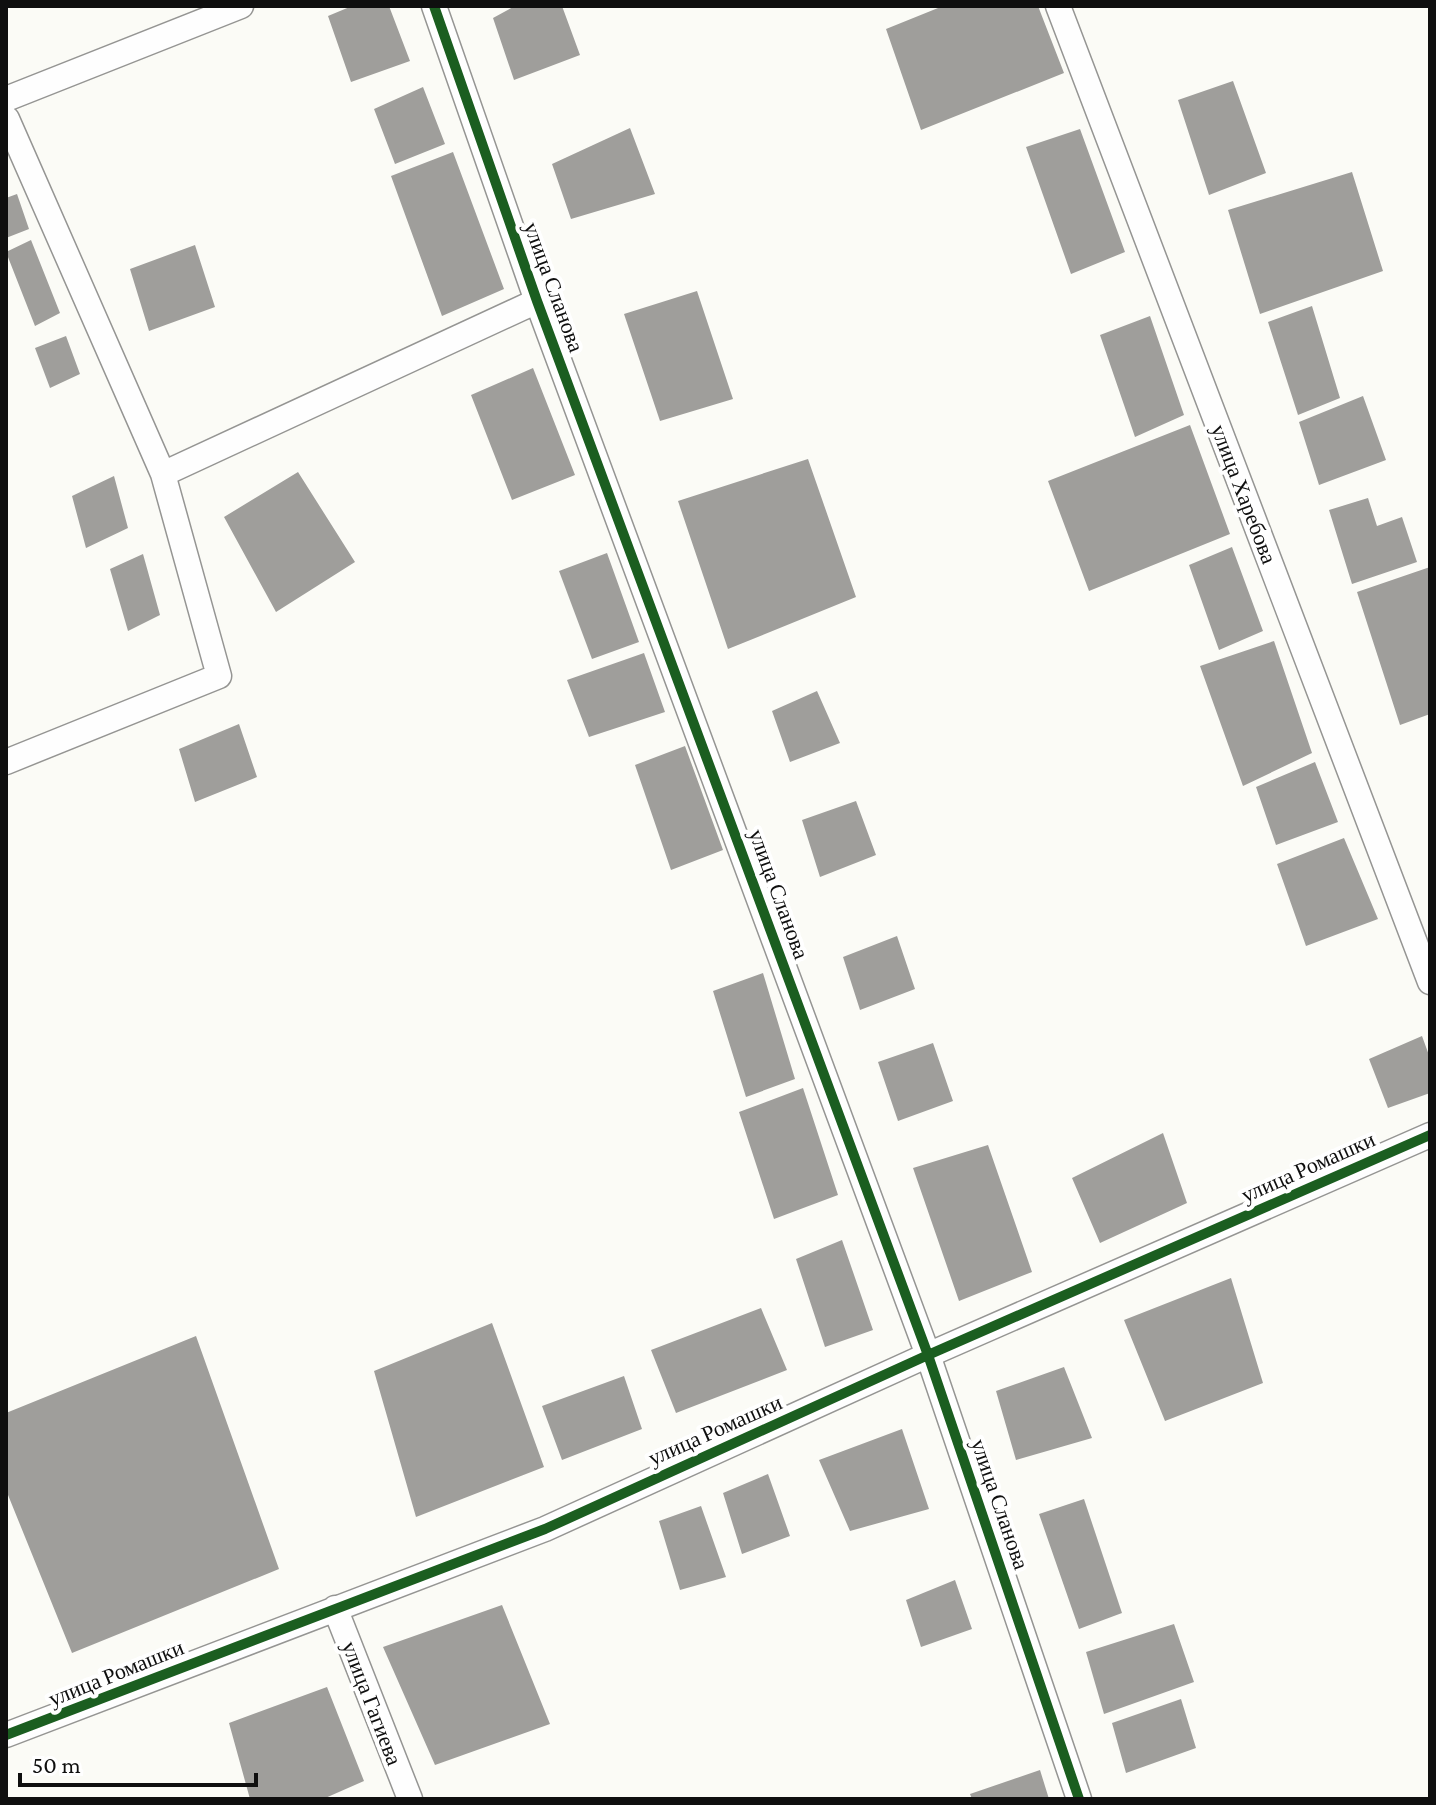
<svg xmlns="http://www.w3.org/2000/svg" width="1436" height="1805" viewBox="0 0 1436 1805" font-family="'Crimson Pro',serif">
  <rect width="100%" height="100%" fill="#fbfbf6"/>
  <!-- building -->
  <path fill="#9f9e9b" d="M352,6H389L410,61L351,82L328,16Z
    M515,6H562L580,55L514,80L493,18Z
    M943,6H1038L1064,73L921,130L886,29Z
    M1233,81L1266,173L1209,195L1178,100Z
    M423,87L445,144L395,164L374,109Z
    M630,128L655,194L571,219L552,164Z
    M1080,129L1125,252L1071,274L1026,147Z
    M453,152L504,289L442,316L391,176Z
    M1352,172L1383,271L1260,314L1228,210Z
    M17,194L29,229L6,238V198Z
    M31,240L60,313L35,326L6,252Z
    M195,245L215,307L149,331L130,269Z
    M697,291L733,399L660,421L624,314Z
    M1312,306L1340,398L1298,415L1268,322Z
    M1150,316L1184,415L1135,437L1100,335Z
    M66,336L80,374L50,388L35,348Z
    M533,368L575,475L512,500L471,395Z
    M1363,396L1386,460L1319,485L1299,422Z
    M1190,425L1230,534L1089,591L1048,481Z
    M808,459L856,597L728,649L678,501Z
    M298,472L355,562L276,612L224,517Z
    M114,476L128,528L86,548L72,496Z
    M1368,498L1377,526L1402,517L1417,562L1352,584L1329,510Z
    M1232,547L1263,631L1219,650L1189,565Z
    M607,553L639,642L592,659L559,571Z
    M143,554L160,615L128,631L110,569Z
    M1430,567V714L1400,725L1357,592Z
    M1274,641L1312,753L1243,786L1200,666Z
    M644,653L665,712L589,737L567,680Z
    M817,691L840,743L790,762L772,711Z
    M239,724L257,777L195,802L179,749Z
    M685,746L723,850L671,870L635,765Z
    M1315,762L1338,822L1276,845L1256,787Z
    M856,801L876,855L820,877L802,820Z
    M1344,838L1378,919L1306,946L1277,864Z
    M897,936L915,989L860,1010L843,957Z
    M763,973L795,1079L746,1097L713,991Z
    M1422,1036L1430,1058V1093L1388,1108L1369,1059Z
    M933,1043L953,1101L898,1121L878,1062Z
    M803,1088L838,1195L774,1219L739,1112Z
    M1163,1133L1187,1203L1100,1243L1072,1178Z
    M988,1145L1032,1272L959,1301L913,1168Z
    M842,1240L873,1330L825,1347L796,1259Z
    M1231,1278L1263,1383L1165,1421L1124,1320Z
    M761,1308L787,1370L676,1413L651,1350Z
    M492,1323L544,1467L416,1517L374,1371Z
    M196,1336L279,1569L72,1653L6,1490V1413Z
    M1064,1367L1092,1438L1016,1460L996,1391Z
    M624,1376L642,1429L562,1460L542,1406Z
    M902,1429L929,1509L850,1531L819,1460Z
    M768,1474L790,1536L742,1554L723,1493Z
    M1084,1499L1122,1613L1079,1629L1039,1514Z
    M701,1506L726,1577L680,1590L659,1521Z
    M955,1580L972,1629L921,1647L906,1600Z
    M502,1605L550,1724L435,1765L383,1647Z
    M1174,1624L1194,1682L1104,1714L1086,1652Z
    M327,1687L364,1781L323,1799H250L229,1723Z
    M1181,1699L1196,1748L1126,1773L1112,1723Z
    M1040,1770L1049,1799H972L970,1794Z"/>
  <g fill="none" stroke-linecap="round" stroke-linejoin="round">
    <defs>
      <path id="minor" d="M434,6L537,301L928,1355L1079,1799
        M1058,6L1430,982
        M6,99L241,6
        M163,474L537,301
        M6,762L219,676L163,474L7,119
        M335,1608L410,1799
        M6,1735L545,1529L928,1355L1430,1135"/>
    </defs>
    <!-- minor casing -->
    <use href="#minor" stroke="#959593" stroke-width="27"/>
    <!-- minor -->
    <use href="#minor" stroke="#fefefe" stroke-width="24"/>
    <defs>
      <path id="cycleway" d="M434,6L537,301L928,1355L1079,1799
        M6,1735L545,1529L928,1355L1430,1135"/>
    </defs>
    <!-- cycleway casing -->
    <use href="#cycleway" stroke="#fff" stroke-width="15"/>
    <!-- cycleway -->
    <use href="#cycleway" stroke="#1b5e20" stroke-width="10"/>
  </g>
  <g text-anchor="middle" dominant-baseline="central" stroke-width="8" stroke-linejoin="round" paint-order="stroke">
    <!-- street labels -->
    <g font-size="22" fill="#0f0f0f" stroke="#fff">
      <text transform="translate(554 287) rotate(70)">улица Сланова</text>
      <text transform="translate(1244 494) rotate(69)">улица Харебова</text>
      <text transform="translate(779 894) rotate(70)">улица Сланова</text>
      <text transform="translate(1308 1167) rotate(-24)">улица Ромашки</text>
      <text transform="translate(715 1430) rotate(-24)">улица Ромашки</text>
      <text transform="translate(1000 1504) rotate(71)">улица Сланова</text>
      <text transform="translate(116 1673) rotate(-22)">улица Ромашки</text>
      <text transform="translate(372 1703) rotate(69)">улица Гагиева</text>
    </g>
  </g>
  <!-- border -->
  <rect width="1436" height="1805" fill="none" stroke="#0f0f0f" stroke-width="16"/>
  <!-- scale -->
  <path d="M20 1773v12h236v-12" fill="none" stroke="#0f0f0f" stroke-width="4"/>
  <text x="32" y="1773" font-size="24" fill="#0f0f0f" stroke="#ffffff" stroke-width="6" paint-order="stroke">50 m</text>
</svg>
